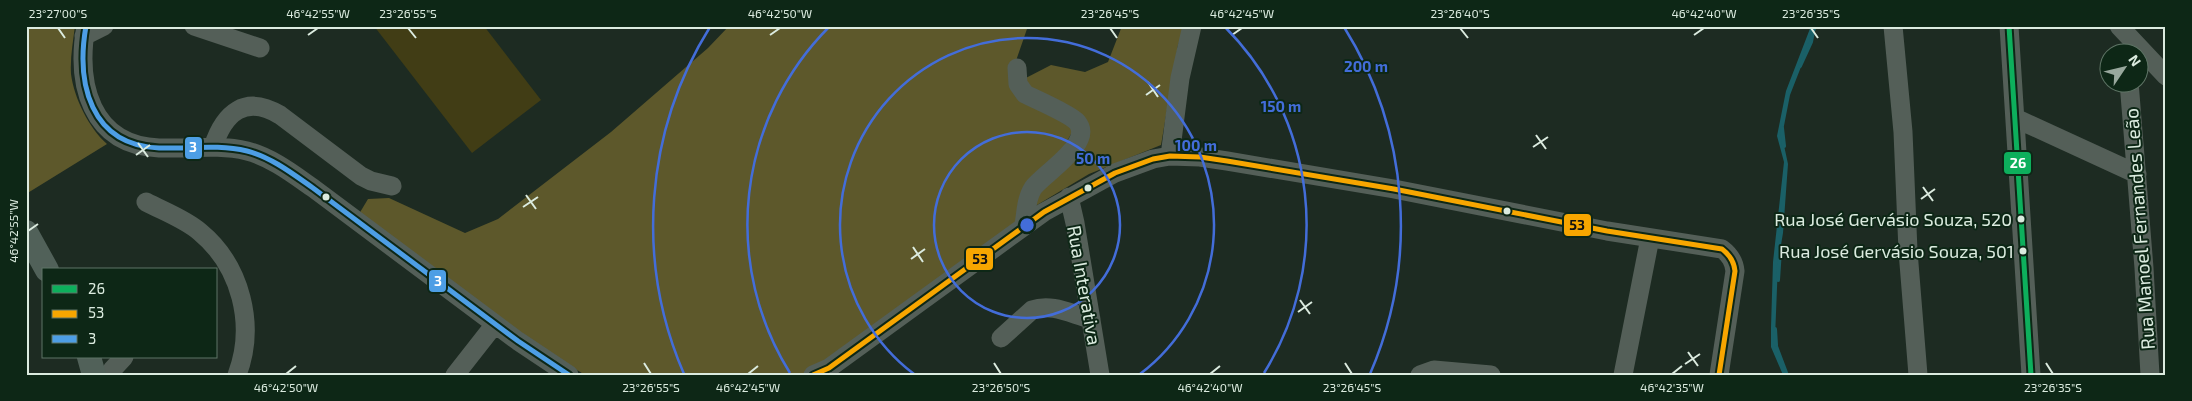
<svg xmlns="http://www.w3.org/2000/svg" width="2192" height="401" viewBox="0 0 2192 401" font-family="'Exo 2',sans-serif">
  <rect width="100%" height="100%" fill="#1d2b22"/>
  <!-- green -->
  <path fill="#413d15" d="M374,26H484L541,100L472,153Z"/>
  <!-- forest -->
  <path fill="#5d582b" d="M26,26H75C73,42 70,58 71,74C74,98 89,128 107,144L26,194Z
    M729,26H1028L1010,78L1075,127L1021,223L825,365L799,375H585L542,348L359,214L368,199L389,198L465,233L498,219L611,132L708,48Z
    M1122,26H1186L1178,45L1161,145L1089,174L1032,208L1040,188L1082,140L1020,81L1051,65L1085,72L1108,62Z"/>
  <!-- water -->
  <path fill="#1a6067" d="M1811,26H1817L1790,95L1782,136L1788,164L1783,233L1778,263L1775,338L1789,375H1783L1771,347V327L1773,262L1784,162L1777,136L1786,91Z"/>
  <g fill="none" stroke-linecap="round" stroke-linejoin="round">
    <!-- stream -->
    <path stroke="#1a6067" stroke-width="4" d="M1800,66L1811,42L1814,26
      M1782,128L1784,146
      M1778,280L1780,250
      M1775,329L1776,345"/>
    <!-- minor -->
    <path stroke="#545f58" stroke-width="19" d="M86,26C76,83 90,145 159,148C188,149 218,144 247,151C271,157 293,174 313,188L518,341L569,375
      M194,26L260,48
      M1893,26L1903,132L1908,251L1918,375
      M2009,26L2031,375
      M2119,26L2166,76
      M84,36L104,26
      M1017,68L1018,84L1025,94C1037,100 1070,114 1077,122C1095,143 1043,174 1033,188C1026,199 1026,213 1024,225
      M2129,82L2144,268L2150,375
      M2015,118L2137,174
      M213,147C224,113 245,94 280,115L361,176L371,181L392,186
      M1170,156L1180,78L1192,26
      M1069,197L1075,223L1100,375
      M146,202C163,211 185,219 200,232C241,266 256,325 237,375
      M1001,338L1032,310C1052,303 1071,314 1091,319
      M112,370L124,357
      M455,375L495,324
      M813,375L829,368L1044,212L1115,173L1153,159L1170,156L1200,157L1227,161L1394,189L1607,231L1722,249C1730,255 1734,261 1735,271L1719,375
      M1420,375L1434,370L1491,375
      M1623,375L1650,238"/>
    <!-- major -->
    <path stroke="#516159" stroke-width="24" d="M26,232L47,270
      M89,357L94,375"/>
    <defs>
      <path id="bus-1" d="M2009,26L2031,375"/>
      <path id="bus-2" d="M813,375L829,368L1044,212L1115,173L1153,159L1170,156L1200,157L1227,161L1394,189L1607,231L1722,249C1730,255 1734,261 1735,271L1719,375"/>
      <path id="bus-3" d="M86,26C76,83 90,145 159,148C188,149 218,144 247,151C271,157 293,174 313,188L518,341L569,375"/>
    </defs>
    <!-- bus-1 casing -->
    <use href="#bus-1" stroke="#0d2716" stroke-width="9"/>
    <!-- bus-2 casing -->
    <use href="#bus-2" stroke="#0d2716" stroke-width="9"/>
    <!-- bus-3 casing -->
    <use href="#bus-3" stroke="#0d2716" stroke-width="9"/>
    <!-- bus-1 -->
    <use href="#bus-1" stroke="#0daf5c" stroke-width="5"/>
    <!-- bus-2 -->
    <use href="#bus-2" stroke="#f7a600" stroke-width="5"/>
    <!-- bus-3 -->
    <use href="#bus-3" stroke="#4d9ee5" stroke-width="5"/>
  </g>
  <!-- ticks -->
  <path fill="none" stroke="#dbebdf" stroke-width="2" d="M58,28L65,38M408,28L416,38M1110,28L1117,38M1460,28L1468,38M1811,28L1818,38M308,35L318,28M770,35L780,28M1232,35L1242,28M1694,35L1704,28M1148,82L1158,97M1146,95L1160,85M1536,135L1546,149M138,143L148,157M1533,147L1548,137M136,155L150,145M1923,187L1933,201M526,195L536,209M1921,199L1935,189M523,207L538,197M28,231L38,224M913,247L923,262M911,259L925,249M1300,300L1310,314M1298,312L1312,302M1688,352L1698,366M644,363L651,374M994,363L1001,374M1345,363L1352,374M2046,363L2053,374M1685,364L1700,354M286,374L296,366M748,374L758,366M1210,374L1220,366M1672,374L1682,366"/>
  <!-- distance rings -->
  <g fill="none" stroke="#436dd9" stroke-width="2.5">
    <circle cx="1027" cy="225" r="93"/>
    <path d="M914 374A187 187 0 1 1 1140 374"/>
    <path d="M790 373A280 280 0 0 1 829 27M1225 27A280 280 0 0 1 1264 373"/>
    <path d="M684 374A374 374 0 0 1 710 27M1344 27A374 374 0 0 1 1370 374"/>
  </g>
  <!-- markers -->
  <g fill="#dbebdf" stroke="#0d2716" stroke-width="2">
    <circle cx="1088" cy="188" r="4.5"/>
    <circle cx="326" cy="197" r="4.5"/>
    <circle cx="1507" cy="211" r="4.5"/>
    <circle cx="2021" cy="219" r="4.5"/>
    <circle cx="2023" cy="251" r="4.5"/>
  </g>
  <g text-anchor="middle" dominant-baseline="central" stroke-width="4" stroke-linejoin="round" paint-order="stroke">
    <!-- bus labels -->
    <g font-size="18" fill="#dbebdf" stroke="#0d2716" text-anchor="end">
      <text x="2012" y="219">Rua José Gervásio Souza, 520</text>
      <text x="2014" y="251">Rua José Gervásio Souza, 501</text>
    </g>
    <!-- street labels -->
    <g font-size="19" fill="#dbebdf" stroke="#0d2716">
      <text transform="translate(2139 229) rotate(-94)">Rua Manoel Fernandes Leão</text>
      <text transform="translate(1085 285) rotate(80)">Rua Interativa</text>
    </g>
  </g>
  <circle cx="1027" cy="225" r="8" fill="#436dd9" stroke="#0d2716" stroke-width="2.5"/>
  <g font-size="15" text-anchor="middle" font-weight="bold" fill="#436dd9" stroke="#0d2716" stroke-width="4" stroke-linejoin="round" paint-order="stroke">
    <text x="1366" y="72">200 m</text>
    <text x="1281" y="112">150 m</text>
    <text x="1196" y="151">100 m</text>
    <text x="1093" y="164">50 m</text>
  </g>
  <g stroke="#0d2716" stroke-width="2">
    <rect x="184" y="136" width="19" height="24" rx="5" fill="#4d9ee5"/>
    <rect x="2003" y="151" width="29" height="24" rx="5" fill="#0daf5c"/>
    <rect x="1563" y="213" width="29" height="24" rx="5" fill="#f7a600"/>
    <rect x="965" y="247" width="29" height="24" rx="5" fill="#f7a600"/>
    <rect x="428" y="269" width="19" height="24" rx="5" fill="#4d9ee5"/>
  </g>
  <g font-size="14" text-anchor="middle" font-weight="bold" fill="#fff">
    <text x="193" y="152">3</text>
    <text x="2018" y="168">26</text>
    <text x="438" y="286">3</text>
  </g>
  <g font-size="14" text-anchor="middle" font-weight="bold" fill="#111">
    <text x="1577" y="230">53</text>
    <text x="980" y="264">53</text>
  </g>
  <!-- border -->
  <rect width="2192" height="401" fill="none" stroke="#0d2716" stroke-width="55"/>
  <!-- legend -->
  <rect x="42" y="268" width="175" height="90" fill="#0d2716" stroke="#5f7566"/>
  <rect x="52" y="285" width="25" height="8" fill="#0daf5c" stroke="#5f7566"/>
  <text x="88" y="294" font-size="15" fill="#dbebdf">26</text>
  <rect x="52" y="310" width="25" height="8" fill="#f7a600" stroke="#5f7566"/>
  <text x="88" y="318" font-size="15" fill="#dbebdf">53</text>
  <rect x="52" y="335" width="25" height="8" fill="#4d9ee5" stroke="#5f7566"/>
  <text x="88" y="344" font-size="15" fill="#dbebdf">3</text>
  <!-- north arrow -->
  <g transform="translate(2124 68) rotate(55)"><circle r="24" fill="#0d2716" stroke="#5f7566"/>
  <path d="M0-4L9 19L0 12L-9 19Z" fill="#98a89d"/>
  <text y="-8" font-size="14" font-weight="bold" text-anchor="middle" fill="#dbebdf">N</text>
  </g>
  <rect x="28" y="28" width="2136" height="346" fill="none" stroke="#dbebdf" stroke-width="2"/>
  <g font-size="12" text-anchor="middle" fill="#dbebdf">
    <text x="58" y="18">23°27'00"S</text>
    <text x="318" y="18">46°42'55"W</text>
    <text x="408" y="18">23°26'55"S</text>
    <text x="780" y="18">46°42'50"W</text>
    <text x="1110" y="18">23°26'45"S</text>
    <text x="1242" y="18">46°42'45"W</text>
    <text x="1460" y="18">23°26'40"S</text>
    <text x="1704" y="18">46°42'40"W</text>
    <text x="1811" y="18">23°26'35"S</text>
    <text transform="translate(14 231) rotate(-90)" y="4">46°42'55"W</text>
    <text x="286" y="392">46°42'50"W</text>
    <text x="651" y="392">23°26'55"S</text>
    <text x="748" y="392">46°42'45"W</text>
    <text x="1001" y="392">23°26'50"S</text>
    <text x="1210" y="392">46°42'40"W</text>
    <text x="1352" y="392">23°26'45"S</text>
    <text x="1672" y="392">46°42'35"W</text>
    <text x="2053" y="392">23°26'35"S</text>
  </g>
</svg>
